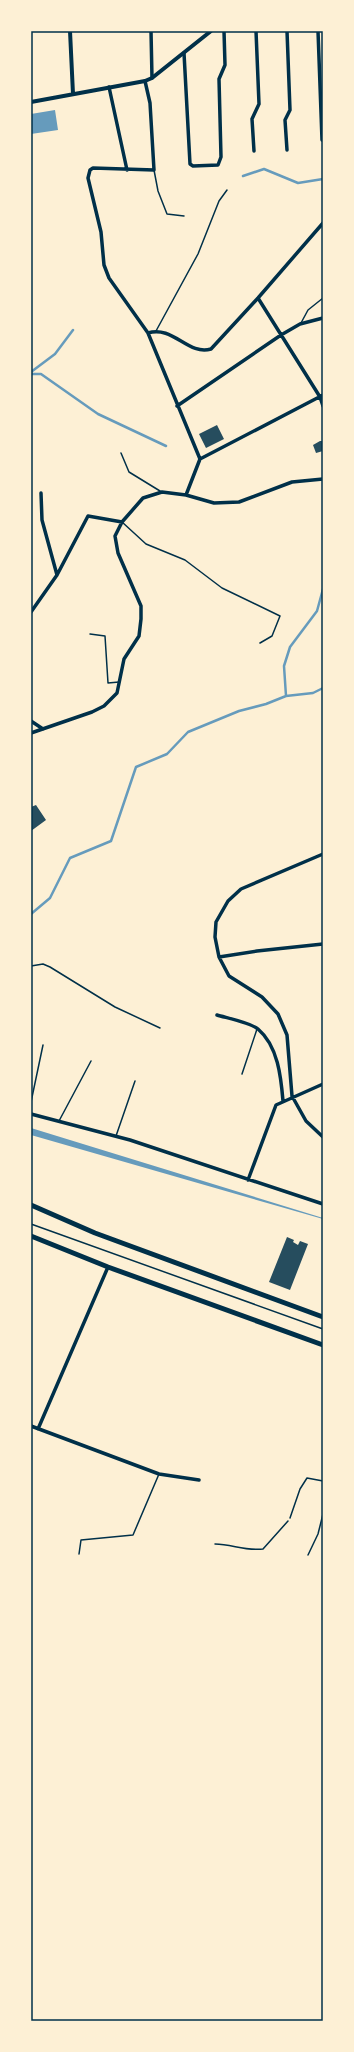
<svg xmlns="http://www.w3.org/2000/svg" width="354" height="2052" viewBox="0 0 354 2052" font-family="Overpass,sans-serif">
  <rect width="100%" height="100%" fill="#fdf0d5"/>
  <!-- water -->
  <path fill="#669bbc" d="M55,110L58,130L31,134V114Z
    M31,1128L323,1218V1219L31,1135Z"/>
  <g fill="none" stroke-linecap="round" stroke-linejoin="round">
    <!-- stream -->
    <path stroke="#669bbc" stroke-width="2.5" d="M243,176L264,169L298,183L323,179
      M31,372L55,354L73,330
      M31,374H41L98,414L166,446
      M286,696L284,666L290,647L317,611L323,589
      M31,914L50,898L70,858L111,841L136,767L167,754L188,732L239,711L266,704L286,696L313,693L323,688"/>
  </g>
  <!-- building -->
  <path fill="#264d5e" d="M217,425L224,439L206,448L199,434Z
    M320,441H323V451L316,453L313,445Z
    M36,805L46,820L31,831V807Z
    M287,1237L294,1240L293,1242L298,1245L300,1241L308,1244L290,1290L269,1282Z"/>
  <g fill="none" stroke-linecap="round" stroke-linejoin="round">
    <!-- path -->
    <path stroke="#003049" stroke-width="1.5" d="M215,1544C232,1544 244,1551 263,1549L288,1521"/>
    <!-- service -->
    <path stroke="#003049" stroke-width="1.5" d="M154,170L158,191L167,214L184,216
      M301,323L308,310L323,298
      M156,331L198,254L219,201L227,190
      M121,453L129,472L160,491
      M122,522L146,544L185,560L222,588L280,616L272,636L260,643
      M90,634L105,636L108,683L119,682
      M31,966L43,964L50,967L115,1007L160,1028
      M242,1074L257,1029
      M31,1102L43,1045
      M59,1121L91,1061
      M116,1136L135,1081
      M31,1224L323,1329
      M290,1518L300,1489L307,1478L323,1481
      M79,1554L81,1540L133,1535L159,1474
      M308,1555L318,1534L323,1514"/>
    <!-- minor -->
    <path stroke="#003049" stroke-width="3.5" d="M151,31L152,78
      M318,31L322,140
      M184,53L190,164L193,166L218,165L221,157L219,79L225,65L224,31
      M145,81L150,103L154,170L93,168L90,170L88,178L101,232L104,265L109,278L148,333L200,459
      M109,87L127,170
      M287,150L285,120L290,110L287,31
      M254,151L252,119L259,104L256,31
      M258,298L320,397L323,406
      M148,333C173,325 188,356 211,349L258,298L323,223
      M177,406L281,335L300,324L323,318
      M200,459L323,395
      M41,493L42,520L57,575
      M186,495L200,459
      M31,612L57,575L88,516L122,522
      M31,721L43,729
      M31,733L92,712L104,706L117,693L124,659L139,636L141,619V606L118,553L115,536L122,522L143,498L162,492L186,495L214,503L239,502L292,482L323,479
      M323,854L241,889L228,901L216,922L215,937L219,957L229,976L262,997L278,1014L287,1035L292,1096L306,1121L323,1137
      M219,957L257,951L323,944
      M217,1015C227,1018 251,1023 258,1029C278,1046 281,1077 283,1101
      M31,1114L130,1140L323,1204
      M248,1180L276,1105L323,1084
      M31,1426L159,1474L199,1480
      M38,1429L108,1267"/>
    <!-- tertiary -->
    <path stroke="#003049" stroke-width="4" d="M70,31L73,94
      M31,102L145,81L152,78L211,31"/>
    <!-- primary -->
    <path stroke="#003049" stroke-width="5" d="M31,1205L95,1233L323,1317
      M31,1236L108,1267L323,1345"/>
  </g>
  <!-- border -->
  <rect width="354" height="2052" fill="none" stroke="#fdf0d5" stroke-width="64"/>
  <rect x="32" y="32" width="290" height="1988" fill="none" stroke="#003049" stroke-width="1.5"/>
</svg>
